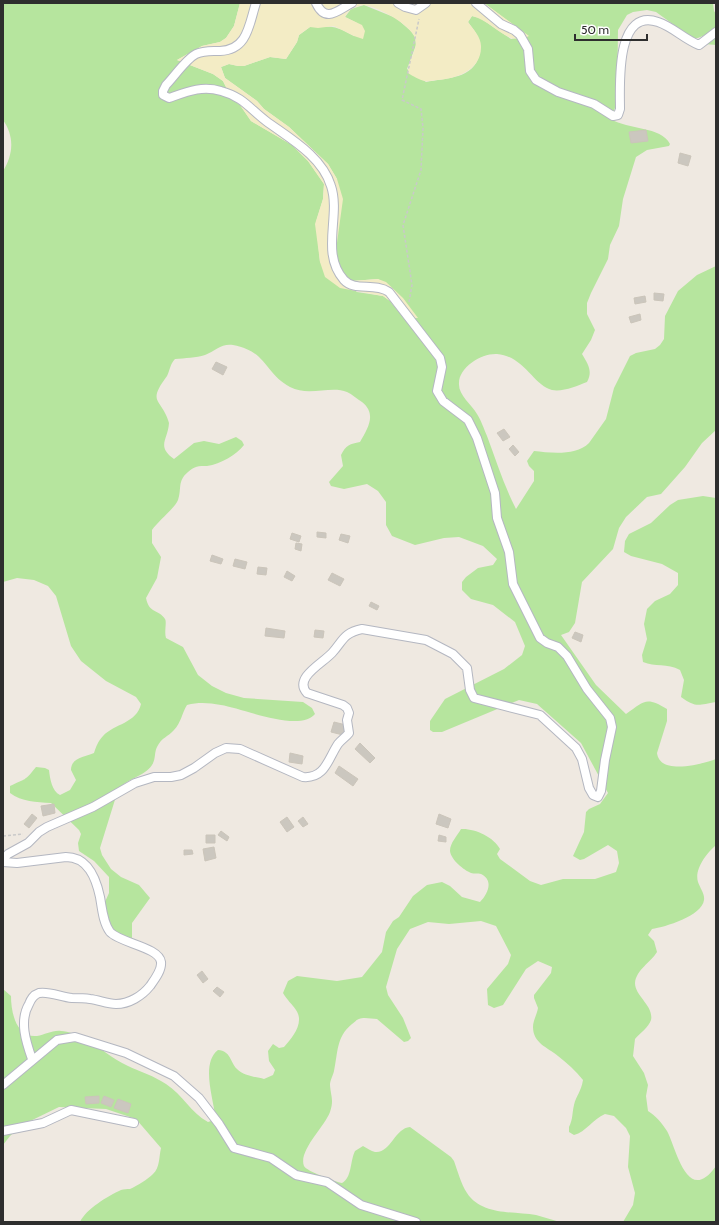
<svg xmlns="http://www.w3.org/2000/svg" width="719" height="1225" viewBox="0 0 719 1225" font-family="Cabin,sans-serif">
  <rect width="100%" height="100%" fill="#efe9e1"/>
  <!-- green -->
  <path fill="#b6e59e" d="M3,3H240L234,26L226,38L220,42L202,46L177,60L213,74L223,81L232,99L240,105L251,121L292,145L308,161L324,184L323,199L316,222L320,262L357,292L383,296L390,301L403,317L417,318L378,279L352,281L346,276L339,266L336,250L337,179L328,164L289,127L264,109L257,101L225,78L221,67L229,64L238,66H244L270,57L286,59L297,42L299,35L310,27C332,27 333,24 354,36L357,23L345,17L351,9L364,5L396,18L412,32L415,37L416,45L407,69L426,82C446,78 474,79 479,55C483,41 476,33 468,22L472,16L480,18L511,39L528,36L484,3H713L714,11L716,14V45L705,44V35L698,38H692L656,12L647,10L633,12L627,15L618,30L617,102L611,119C628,130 661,126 670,144L669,146L647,150L636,157L623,199L619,226L610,245L608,259L591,293L587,303V314L595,330L591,340L582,354C588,364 593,371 587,382C577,386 563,392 552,390C534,386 524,356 497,354C482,353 459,367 459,383C458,395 471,404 477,414C481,420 484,429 487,436C496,460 504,486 516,509L534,481V471L529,466L527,461L534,451C551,453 576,456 589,443L606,419L614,388L630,356L636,353L655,349L660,345L664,339L665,316L678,291L697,275L716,266V430L702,443L685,467L661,494L647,497L626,517L619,528L613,549L582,582L575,623L569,632L561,635L596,685L626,714C644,701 646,696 667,709V721L657,753C660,776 702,764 716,759V845C707,853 694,869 698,882C700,888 705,894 704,900C702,916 665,927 652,929L648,935L654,941L657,952C651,962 636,970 635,983C635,996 654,1006 651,1020C649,1027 640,1033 635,1039L633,1056L644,1073L648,1085L646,1096L648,1111C656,1116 661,1122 667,1131C676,1147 687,1207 716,1166V1222H623L633,1205L635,1193L628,1167L630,1136L626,1128L614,1116L605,1114C593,1119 586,1132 574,1135L569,1132V1127C573,1119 572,1113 574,1105C576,1096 581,1092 583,1080C576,1071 567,1063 558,1056C547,1047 533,1043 533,1027C533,1021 537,1014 538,1008L534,998V995L551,973L552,967L538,961L526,969L503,1005L494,1008L488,1005L487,989L508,964L511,955L496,926L481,921L449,924L428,922L410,929L397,949L386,987L388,995L403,1018L411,1038L408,1041L404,1042L377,1019C372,1019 364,1017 359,1019C357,1019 354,1023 352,1024C336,1037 338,1053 334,1071C333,1076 330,1080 330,1085C331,1097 334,1100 330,1112C325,1126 298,1151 304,1166C306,1171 336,1182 342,1183C352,1178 350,1161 355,1151L363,1146C367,1148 371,1151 375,1152C390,1154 395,1128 410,1127L451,1157L454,1161C458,1172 461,1184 467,1193C482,1216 514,1211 536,1215C544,1217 552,1220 560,1222H80C86,1209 108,1196 121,1190C124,1189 127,1189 130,1189C137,1186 148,1179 153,1174C160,1168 159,1156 161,1148L136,1119L106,1109L59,1107L22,1125L10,1136L3,1145V989L11,996C11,1012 16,1038 37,1036C45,1035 52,1030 61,1031C68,1031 78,1035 84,1038C99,1046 112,1059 128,1066C141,1072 154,1076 166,1084C183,1095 191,1113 208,1122L214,1120L215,1115C213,1097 201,1063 218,1050C231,1051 230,1062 237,1069C244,1076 256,1077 264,1079L273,1075L275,1070L269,1061L268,1051L273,1044L279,1048L284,1047C292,1038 305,1023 296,1010C292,1004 287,1000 283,993L288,981L297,976L337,981L362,977L382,952L386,932L393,921L399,917L413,896L427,885L442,882L450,886L462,897L480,902C488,894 494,880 481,874C478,873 474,874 471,873C464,870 451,860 450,851C450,843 457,836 461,829C474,828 494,837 500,849L497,854L500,859L530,881L541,885L563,879H595L616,872L619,863L617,851L608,845L584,859L580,860L573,856L584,832L586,812L589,809L600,804L608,793L581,743L537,704L519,700L442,732H433L430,730V721L445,699L504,669L522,655L525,646L515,622L493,605L471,599L462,590V582L466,577L478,568L493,565L497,559L483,546L459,537L444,538L415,545L392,536L386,525V502L378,491L367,484L344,489L331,486L329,482L343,466L341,455C346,445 350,444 360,442C368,428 377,414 362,402C357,399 352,394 347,392C331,385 309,397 290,387C265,374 267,351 233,345C222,343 215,351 205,355C196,358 185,358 175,359C170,364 170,370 167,376C146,404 162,398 169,423C168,440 156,446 174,459L194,443L204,441L219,444L236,437L242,441L244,445C236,455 221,464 207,466C198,466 195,466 188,472C177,481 182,489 178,500C175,508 158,521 152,530V543L161,557L157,578L146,598C149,614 159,609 165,619C167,622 164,632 166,638L183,647L198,675L212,686L226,693L244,698L303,702L312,708L315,714C299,733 242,708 221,705C209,703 199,702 187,705C182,713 181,723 174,730C168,737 162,737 157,747C154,753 156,759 152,765C144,777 127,778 118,790L100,848L102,855L111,869L121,877L139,885L150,898L132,923V939L118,936L99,915L109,893V877L94,861L79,851L78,843L81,834L79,830L51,803C36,802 22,802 10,793V786C26,778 24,782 36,767L45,768L49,770C50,779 52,791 60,795L70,790L76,780L71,770C71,757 86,757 94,753C96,747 98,741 103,736C114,724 137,723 141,704L136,697L106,681L81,661L71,646L56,596L48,586L34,580L17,578L3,582V171C13,155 15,137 3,120Z
    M703,496L716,498V702C698,705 696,708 681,697L684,680L680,670C667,663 655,667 643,662L642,655L647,639L644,624L647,609L655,601L670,594L678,585V573L662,564L631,556L624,552L625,541L629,534L651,523L670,505L678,500Z"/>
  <!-- sand -->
  <path fill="#f3ecc5" d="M240,3H484L529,36C506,47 494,21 472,16L468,22C473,29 481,37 481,46C482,70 456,79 437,80C433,80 428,82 425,81C419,80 413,76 408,73C407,61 419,50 415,38C411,25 377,6 364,5C357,5 347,10 345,17L362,25L365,31L363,39L354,36L334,26L318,28L310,27L299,35L297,42L286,59L270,57L244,66H238L229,64L221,67L225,78L257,101L264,109L289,127L328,164L337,179L343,199L336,250L339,266L346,276L352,281L378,279L386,282L403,298L418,318L403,317L390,301L383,296L340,288L325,277L320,262L315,224L323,199L324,184L308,161L292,145L251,121L240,105L232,99L223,81L213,74L177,60L202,46L220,42L226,38L234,26Z"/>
  <!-- building -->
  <path fill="#cbc7bf" stroke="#cbc5ba" d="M646,130L648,141L631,143L629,132Z
    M680,153L691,156L688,166L678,163Z
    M654,293L664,294L663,301L654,300Z
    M645,296L646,302L635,304L634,298Z
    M640,314L641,320L631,323L629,317Z
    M216,362L227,367L223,375L212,369Z
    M504,429L510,437L503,441L497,433Z
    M513,445L519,452L515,456L509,449Z
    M317,532L326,533V538L317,537Z
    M292,533L301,536L299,542L290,539Z
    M341,534L350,536L348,543L339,540Z
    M296,543L302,544L301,551L295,549Z
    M212,555L223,559L221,564L210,561Z
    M235,559L247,562L245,569L233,566Z
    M258,567L267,568L266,575L257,574Z
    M287,571L295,576L292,581L284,577Z
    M332,573L344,579L340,586L328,580Z
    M371,602L379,606L377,610L369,606Z
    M266,628L285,631L284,638L265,636Z
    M315,630L324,631L323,638L314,637Z
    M575,632L583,635L581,642L572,638Z
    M334,722L346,725L343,735L331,732Z
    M360,743L375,758L370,763L355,749Z
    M290,753L303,756L302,764L289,762Z
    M339,766L358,779L353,786L335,773Z
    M54,804L55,813L43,816L41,806Z
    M32,814L37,818L29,828L24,824Z
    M439,814L451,819L448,828L436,824Z
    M287,817L294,827L287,832L280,822Z
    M303,817L308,824L303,827L298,821Z
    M221,831L229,837L227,841L218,835Z
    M206,835H215V843H206Z
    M439,835L446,837V842L438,841Z
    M214,847L216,858L205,861L203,849Z
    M184,850H192L193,854L184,855Z
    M202,971L208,979L203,983L197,975Z
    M217,987L224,992L220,997L213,991Z
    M99,1096V1103L86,1104L85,1097Z
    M104,1096L114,1100L111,1107L101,1103Z
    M118,1099L131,1104L128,1113L114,1108Z"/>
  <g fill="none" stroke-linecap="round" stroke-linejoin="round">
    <defs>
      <path id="street" d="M316,3C326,24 338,10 352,3
        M398,3L405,7L416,10L426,3
        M476,3L501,24L514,30L520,35L528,49L530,71L536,80L558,92L594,104L613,116L618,115L620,109C620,86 615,7 658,22C673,27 684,39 699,45L716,32
        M3,859L8,854L28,843L39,832L47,827L93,807L135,783L154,777H171L181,775L194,768L215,753L226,748L240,749L303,777C325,779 328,759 338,744C341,740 346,737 349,733L347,720L349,713L347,708L343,705L307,693C293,678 323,663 332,653C343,641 343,633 362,629L426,640L453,654L467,668L470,690L474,698L540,715L576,748L582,759L589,788L593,795L598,797L601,791L605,760L612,727L610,718L587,689L567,656L558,647L547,643L540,638L513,584L509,552L497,518L495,493L477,438L468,420L443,401L437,391L442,367L440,358L389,292C374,282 355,292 344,280C320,253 341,216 331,186C322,156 289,138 266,121C249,108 243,97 221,91C202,85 186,92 169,98L163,95V91L166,85C174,77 186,59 196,54C204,50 212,51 220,51C248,50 249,24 256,3
        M3,862L17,863L66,857C88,857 96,878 100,897C102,908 103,923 110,932C120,943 159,947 161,962C162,970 155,979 150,986C142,996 129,1004 116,1004C107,1004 99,1000 90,999C84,998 78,998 72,998C61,997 49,991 39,993C33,995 31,999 29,1004C19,1021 26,1042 32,1059
        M3,1085L57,1040L75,1037L126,1053L174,1076L199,1098L219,1124L234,1148L271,1158L296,1175L327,1182L361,1205L416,1222
        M3,1131L43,1123L71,1110L134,1123"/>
    </defs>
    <!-- street casing -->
    <use href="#street" stroke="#b4b7c1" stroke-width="10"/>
    <!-- path -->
    <path stroke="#c9c9c9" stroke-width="1.5" stroke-dasharray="3 2" stroke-linecap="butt" d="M409,302L412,285L403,225L421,170L423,128L421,109L402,100L419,19
      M3,836L23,834"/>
    <!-- street -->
    <use href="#street" stroke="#fff" stroke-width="8"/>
  </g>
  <!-- border -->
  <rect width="719" height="1225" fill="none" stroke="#2e2e2e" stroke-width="8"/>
  <!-- scale -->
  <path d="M575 34v6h72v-6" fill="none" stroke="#2e2e2e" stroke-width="2"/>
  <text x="581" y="34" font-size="12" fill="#2e2e2e" stroke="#ffffff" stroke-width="3" paint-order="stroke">50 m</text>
</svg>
